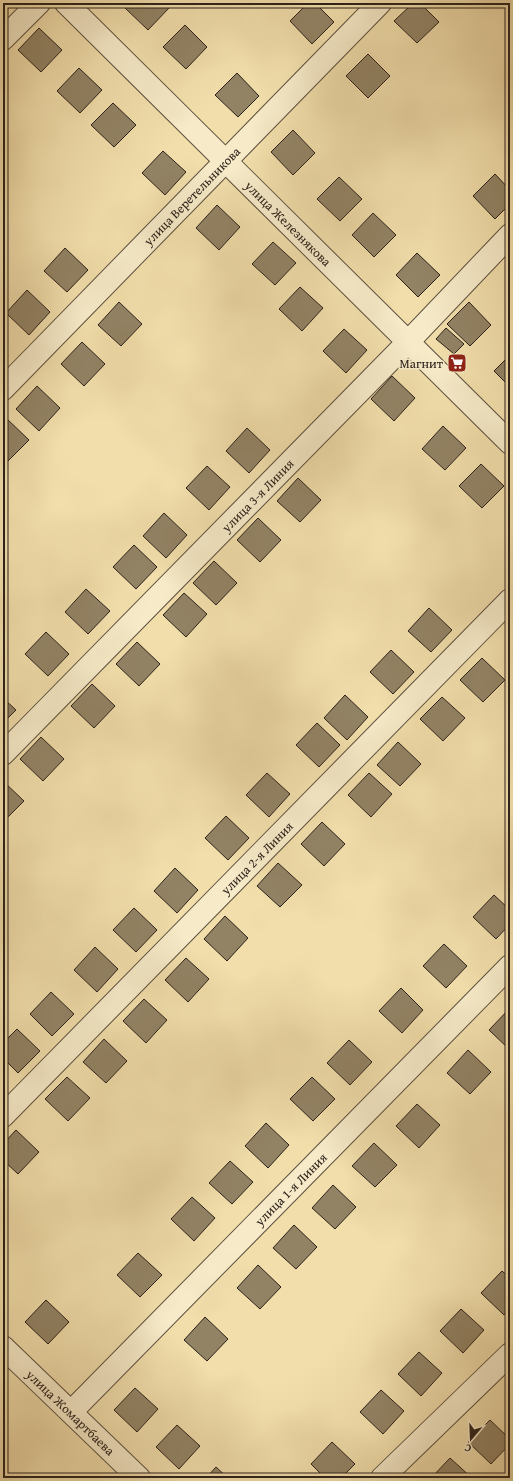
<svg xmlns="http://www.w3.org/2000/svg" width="513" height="1481" viewBox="0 0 513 1481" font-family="'Gentium Book Plus',serif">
  <rect width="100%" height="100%" fill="#f1deab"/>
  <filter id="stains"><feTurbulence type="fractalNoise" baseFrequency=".005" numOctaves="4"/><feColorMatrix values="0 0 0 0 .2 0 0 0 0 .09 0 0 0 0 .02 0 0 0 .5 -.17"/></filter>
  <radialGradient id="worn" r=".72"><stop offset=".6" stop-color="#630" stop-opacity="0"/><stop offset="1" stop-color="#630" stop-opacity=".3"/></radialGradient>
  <!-- building -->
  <path fill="#928365" stroke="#2c211a" d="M130,3H164L169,8L148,30L125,8Z
    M308,3H315L334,22L312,44L290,21Z
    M413,3H420L439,22L417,43L394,21Z
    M185,25L207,47L186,69L163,47Z
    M39,28L62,50L41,72L18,50Z
    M368,54L390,76L368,98L346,76Z
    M79,68L102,90L80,113L57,91Z
    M237,73L259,96L238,117L215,95Z
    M113,103L136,125L114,147L91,125Z
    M293,130L315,153L293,175L271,152Z
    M163,151L186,172L165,195L142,173Z
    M495,174L510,190V204L495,219L473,196Z
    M339,177L362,199L340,221L317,199Z
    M217,205L240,227L219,250L196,228Z
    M373,213L396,235L374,257L352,235Z
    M273,242L296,263L275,285L252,264Z
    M65,248L88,270L67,292L44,271Z
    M417,253L440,275L418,297L396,275Z
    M300,287L323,308L302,331L279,309Z
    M27,290L50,312L29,335L6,313Z
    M119,302L142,324L121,346L98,325Z
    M469,302L491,325L470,346L447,324Z
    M446,328L464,344L454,354L436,339Z
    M344,329L367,350L346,373L323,351Z
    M82,342L105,364L84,386L61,364Z
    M3,351L8,356L3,362Z
    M510,355V387L494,371Z
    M392,376L415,398L394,421L371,399Z
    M37,386L60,408L39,431L16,409Z
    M6,418L29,440L7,462L3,458V421Z
    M443,426L466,448L445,470L422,449Z
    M247,428L270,450L249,473L226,451Z
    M481,464L504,486L482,508L459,486Z
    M207,466L230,487L209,510L186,488Z
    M298,478L321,500L300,522L277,501Z
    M164,513L187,535L166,558L143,536Z
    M258,518L281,540L260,562L237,540Z
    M134,545L157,567L136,589L113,567Z
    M214,561L237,583L216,605L193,583Z
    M86,589L110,611L88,634L65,612Z
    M184,593L207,614L186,637L163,615Z
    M429,608L452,630L431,652L408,631Z
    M46,632L69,654L48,676L25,654Z
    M137,642L160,664L139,686L116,664Z
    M391,650L414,672L393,694L370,672Z
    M482,658L505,680L483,702L460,680Z
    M92,684L115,706L94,728L71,706Z
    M345,695L368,717L347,740L324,718Z
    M442,697L465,718L443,741L420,719Z
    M3,698L16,710L3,723Z
    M317,723L340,745L319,767L296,745Z
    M41,737L64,759L43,781L20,759Z
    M398,742L421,764L400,786L377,765Z
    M267,773L290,794L269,817L246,795Z
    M369,773L392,794L371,817L348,795Z
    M3,781L24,801L3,822Z
    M226,816L249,838L228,860L205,838Z
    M322,822L345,844L324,866L301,844Z
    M278,863L302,885L280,907L257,886Z
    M175,868L198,890L177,913L154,891Z
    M494,895L510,910V924L496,939L473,917Z
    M134,908L157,930L136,952L113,930Z
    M225,916L248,938L227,961L204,939Z
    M444,944L467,966L446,988L423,966Z
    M95,947L118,969L97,992L74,970Z
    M186,958L209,979L188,1002L165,980Z
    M401,988L423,1010L402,1033L379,1011Z
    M51,992L74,1014L52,1036L30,1014Z
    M144,999L167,1020L146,1043L123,1021Z
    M510,1008V1050L489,1030Z
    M17,1029L40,1051L18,1073L3,1058V1043Z
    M104,1039L127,1061L106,1083L83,1062Z
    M349,1040L372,1062L350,1085L327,1063Z
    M468,1050L491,1072L470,1094L447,1073Z
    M67,1077L90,1098L68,1121L45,1099Z
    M312,1077L335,1099L313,1121L290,1099Z
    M417,1104L440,1125L419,1148L396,1126Z
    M266,1123L289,1145L268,1168L245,1146Z
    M16,1130L39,1152L18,1174L3,1160V1144Z
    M374,1143L397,1165L375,1187L352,1166Z
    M230,1161L253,1182L232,1204L209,1183Z
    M333,1185L356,1207L335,1229L312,1208Z
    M192,1197L215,1218L194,1241L171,1219Z
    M294,1225L317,1247L296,1269L273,1248Z
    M138,1253L162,1275L140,1297L117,1275Z
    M258,1265L281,1287L260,1309L237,1288Z
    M502,1271L510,1278V1309L504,1315L481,1293Z
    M46,1300L69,1322L48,1344L25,1322Z
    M461,1309L484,1330L463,1353L440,1331Z
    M205,1317L228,1339L207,1361L184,1340Z
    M419,1352L442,1373L421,1396L398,1374Z
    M135,1388L158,1409L137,1432L114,1410Z
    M381,1390L404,1411L383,1434L360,1412Z
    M490,1420L510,1439V1444L491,1464L468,1442Z
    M177,1425L200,1446L179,1469L156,1447Z
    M332,1442L355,1464L341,1478H325L311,1464Z
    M450,1458L472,1478H431Z
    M216,1467L228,1478H206Z"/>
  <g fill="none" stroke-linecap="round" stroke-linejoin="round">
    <defs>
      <g id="minor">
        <path id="s1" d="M66,3L510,443"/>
        <path d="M3,39L39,3"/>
        <path id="s2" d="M3,389L380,3"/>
        <path id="s3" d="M3,754L408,342L510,235"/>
        <path id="s4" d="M3,1116L510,600"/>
        <path id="s5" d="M3,1347L139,1478"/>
        <path id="s6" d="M71,1412L510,966"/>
        <path d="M382,1478L510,1354"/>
      </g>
    </defs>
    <!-- minor casing -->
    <use href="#minor" stroke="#5d503e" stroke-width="24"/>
    <!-- minor -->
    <use href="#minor" stroke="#f6eac8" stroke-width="22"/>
  </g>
  <!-- icons -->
  <defs>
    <symbol id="supermarket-square" viewBox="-11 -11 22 22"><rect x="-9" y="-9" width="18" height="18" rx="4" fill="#8f2418" stroke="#f6eac8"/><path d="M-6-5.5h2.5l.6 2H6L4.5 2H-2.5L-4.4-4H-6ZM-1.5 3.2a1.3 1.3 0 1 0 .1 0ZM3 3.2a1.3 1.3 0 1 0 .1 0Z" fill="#fff"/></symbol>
  </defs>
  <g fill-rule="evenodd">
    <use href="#supermarket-square" x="446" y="352" width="22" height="22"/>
  </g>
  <g text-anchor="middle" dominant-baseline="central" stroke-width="3" stroke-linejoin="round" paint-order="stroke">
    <!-- street labels -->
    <g font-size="13" fill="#2c211a" stroke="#f6eac8">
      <text stroke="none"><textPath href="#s2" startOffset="270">улица Веретельникова</textPath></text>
      <text stroke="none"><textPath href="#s1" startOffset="313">улица Железнякова</textPath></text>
      <text stroke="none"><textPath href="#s3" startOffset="363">улица 3-я Линия</textPath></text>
      <text stroke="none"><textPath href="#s4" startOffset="362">улица 2-я Линия</textPath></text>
      <text stroke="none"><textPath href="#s6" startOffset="313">улица 1-я Линия</textPath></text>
      <text stroke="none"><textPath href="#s5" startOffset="94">улица Жомартбаева</textPath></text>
    </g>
    <!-- poi labels -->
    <g font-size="13" fill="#2c211a" stroke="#f6eac8" text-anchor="end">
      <text x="443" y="363">Магнит</text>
    </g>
  </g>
  <!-- margin -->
  <rect width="513" height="1481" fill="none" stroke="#f1deab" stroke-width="16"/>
  <rect x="4" y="4" width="505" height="1473" fill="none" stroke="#2c211a" stroke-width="2"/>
  <rect x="8" y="8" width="497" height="1465" fill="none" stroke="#2c211a"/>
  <!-- north arrow -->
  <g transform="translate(471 1439) rotate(199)" stroke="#f6eac8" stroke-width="3" paint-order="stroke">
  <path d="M0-3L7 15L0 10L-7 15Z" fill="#2c211a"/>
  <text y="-6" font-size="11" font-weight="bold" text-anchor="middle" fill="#2c211a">С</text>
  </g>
  <rect width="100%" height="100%" filter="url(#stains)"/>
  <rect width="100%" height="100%" fill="url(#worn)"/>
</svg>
